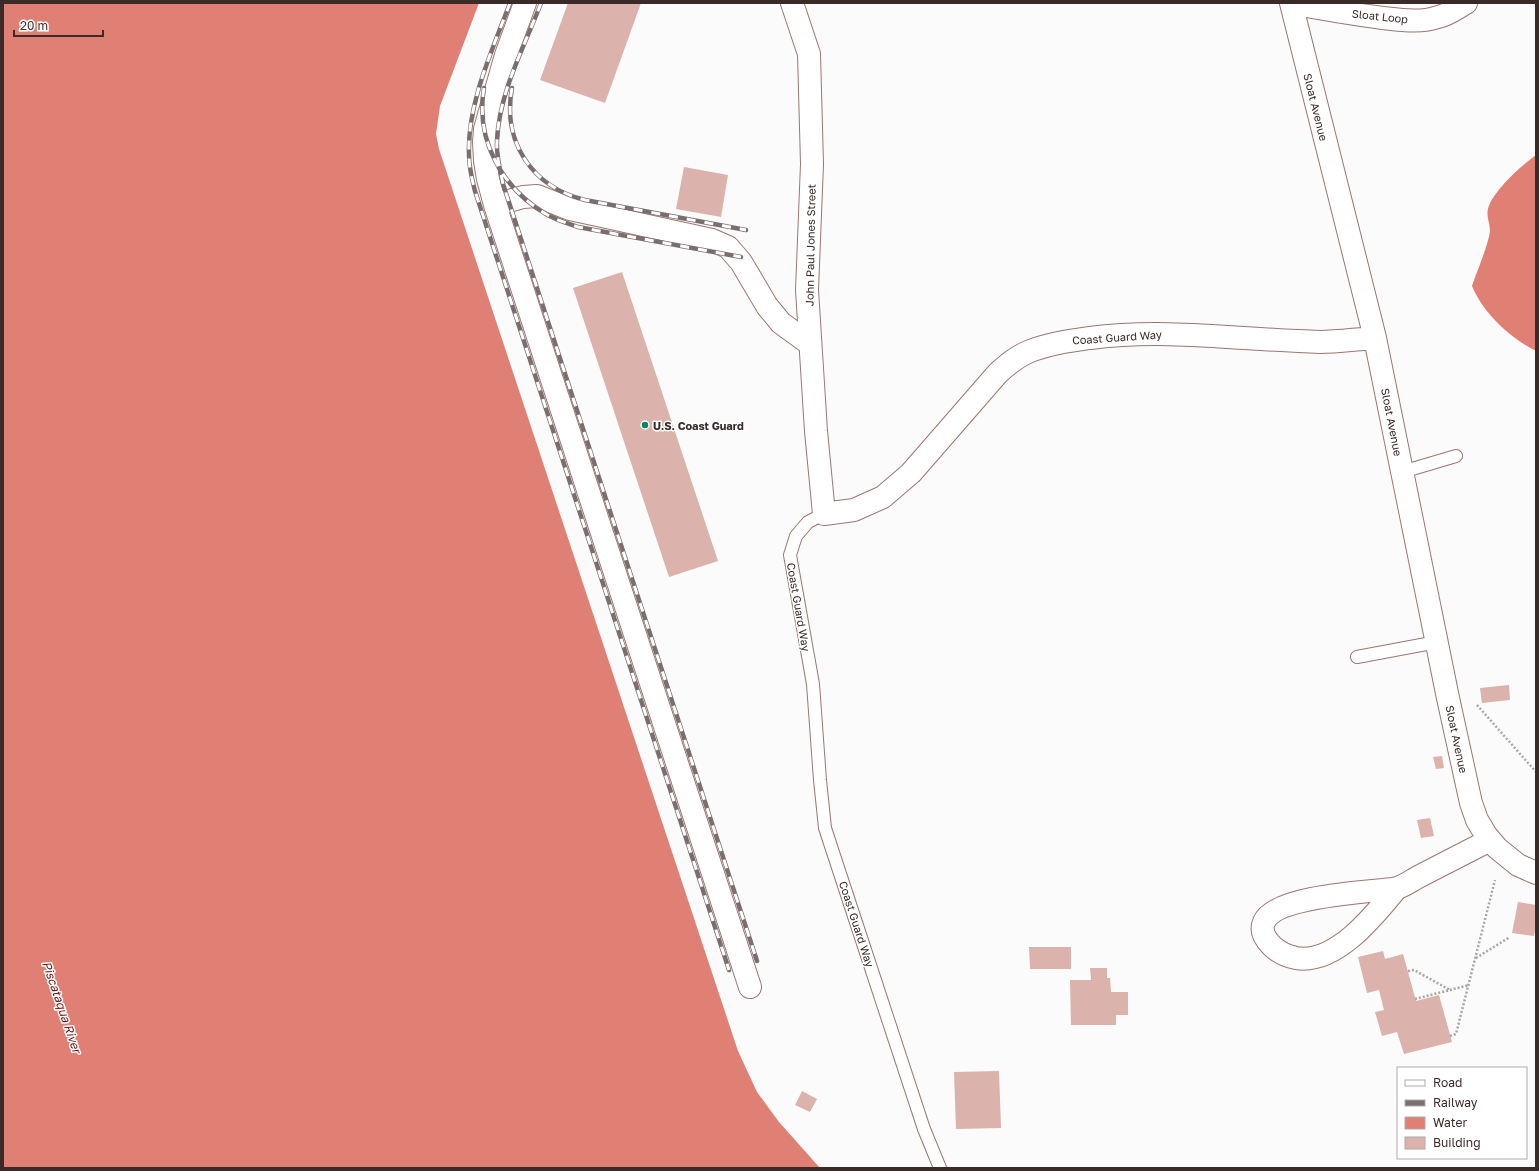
<svg xmlns="http://www.w3.org/2000/svg" width="1539" height="1171" viewBox="0 0 1539 1171" font-family="'Golos Text',sans-serif">
  <rect width="100%" height="100%" fill="#fbfbfb"/>
  <!-- water -->
  <path fill="#e08075" d="M3,3H479L440,106L436,134L439,149L738,1051L757,1092L779,1122L820,1168H3Z
    M1536,155V351C1510,338 1483,313 1472,286C1477,271 1488,246 1490,231C1490,224 1486,216 1488,209C1492,192 1522,165 1536,155Z"/>
  <!-- building -->
  <path fill="#dbb2ac" d="M568,3H641L605,103L540,80Z
    M684,167L728,175L721,217L676,209Z
    M622,272L718,561L669,577L573,288Z
    M1509,685L1510,700L1482,703L1480,688Z
    M1442,756L1444,768L1436,769L1433,757Z
    M1430,818L1434,836L1421,838L1417,820Z
    M1518,902L1536,905V926L1534,936L1512,933Z
    M1029,947H1071V969H1030Z
    M1383,951L1385,959L1403,954L1416,1001L1439,995L1452,1042L1404,1054L1397,1032L1382,1036L1375,1012L1384,1010L1379,990L1367,993L1358,957Z
    M1090,968H1107V978H1110L1111,992H1128V1015H1116V1025H1071L1070,980H1091Z
    M999,1071L1001,1128L956,1129L954,1072Z
    M802,1091L817,1099L810,1112L795,1105Z"/>
  <g fill="none" stroke-linecap="round" stroke-linejoin="round">
    <defs>
      <path id="service" d="M1402,472L1456,456
        M824,514L808,522L796,536L790,555L813,684L820,780L825,828L924,1129L940,1168
        M1357,657L1437,642"/>
      <path id="minor" d="M525,3L506,55L485,129L484,142L485,161L488,179L495,205L750,987
        M792,3L809,54L812,164L807,290L816,431L824,514L854,510L883,497L911,473L998,373C1007,365 1016,357 1028,352C1047,344 1069,341 1090,338C1167,328 1243,340 1320,342C1338,342 1357,339 1375,338
        M1291,3L1375,338L1448,698L1471,803L1477,820L1486,835L1497,848L1518,865L1536,873
        M1291,3C1322,9 1352,14 1383,18C1401,20 1421,23 1438,17C1448,15 1457,8 1466,3
        M495,205L523,197L537,196L570,209L712,240L728,247L741,262L767,306L781,323L810,344
        M1396,889C1374,916 1335,965 1296,958C1287,956 1278,952 1272,946C1265,939 1260,931 1264,922C1275,896 1367,892 1393,889C1402,888 1412,880 1420,876C1443,864 1467,852 1490,840"/>
    </defs>
    <!-- service casing -->
    <use href="#service" stroke="#9b7670" stroke-width="14"/>
    <!-- minor casing -->
    <use href="#minor" stroke="#9b7670" stroke-width="24"/>
    <!-- path -->
    <path stroke="#aba5a4" stroke-width="2.5" stroke-dasharray="2 2" stroke-linecap="butt" d="M1477,705L1536,772
      M1476,958L1510,937
      M1408,971L1414,970L1450,990
      M1415,999L1469,985
      M1450,1036L1456,1034L1495,880"/>
    <!-- service -->
    <use href="#service" stroke="#fff" stroke-width="12"/>
    <!-- minor -->
    <use href="#minor" stroke="#fff" stroke-width="22"/>
    <defs>
      <path id="rail" d="M510,3C492,51 467,104 469,155C469,168 472,179 475,191L729,970
        M541,3C524,48 499,92 497,141C496,155 500,169 503,184L757,961
        M484,88C475,140 502,188 546,214C556,220 567,223 578,227L741,257
        M512,88C502,142 532,187 585,200L746,230"/>
    </defs>
    <!-- rail casing -->
    <use href="#rail" stroke="#7a6f6e" stroke-width="4.5"/>
    <!-- rail -->
    <use href="#rail" stroke="#fff" stroke-width="3" stroke-dasharray="9" stroke-linecap="butt"/>
  </g>
  <!-- markers -->
  <circle fill="#0d8464" stroke="#fff" stroke-width="1.5" cx="645" cy="425" r="4"/>
  <g text-anchor="middle" dominant-baseline="central" stroke-width="3" stroke-linejoin="round" paint-order="stroke">
    <!-- street labels -->
    <g font-size="11" fill="#3a2a28" stroke="#fff">
      <text transform="translate(1380 16) rotate(6)">Sloat Loop</text>
      <text transform="translate(1316 107) rotate(76)">Sloat Avenue</text>
      <text transform="translate(810 245) rotate(-89)">John Paul Jones Street</text>
      <text transform="translate(1117 337) rotate(-4)">Coast Guard Way</text>
      <text transform="translate(1392 422) rotate(79)">Sloat Avenue</text>
      <text transform="translate(799 607) rotate(80)">Coast Guard Way</text>
      <text transform="translate(1457 739) rotate(78)">Sloat Avenue</text>
      <text transform="translate(857 924) rotate(72)">Coast Guard Way</text>
    </g>
    <!-- poi labels -->
    <g font-size="11" font-weight="bold" fill="#3a2a28" stroke="#fff" text-anchor="start">
      <text x="653" y="425">U.S. Coast Guard</text>
    </g>
    <!-- water labels -->
    <g font-size="12" font-style="italic" fill="#691310" stroke="#fff">
      <text transform="translate(62 1007) rotate(71)">Piscataqua River</text>
    </g>
  </g>
  <!-- border -->
  <rect width="1539" height="1171" fill="none" stroke="#3a2a28" stroke-width="8"/>
  <!-- legend -->
  <rect x="1397" y="1067" width="130" height="92" fill="#ffffff" stroke="#b0aaa9"/>
  <rect x="1405" y="1080" width="20" height="6" fill="#ffffff" stroke="#b0aaa9"/>
  <text x="1433" y="1087" font-size="12" fill="#3a2a28">Road</text>
  <rect x="1405" y="1100" width="20" height="6" fill="#7a6f6e" stroke="#b0aaa9"/>
  <text x="1433" y="1107" font-size="12" fill="#3a2a28">Railway</text>
  <rect x="1405" y="1117" width="20" height="12" fill="#e08075" stroke="#b0aaa9"/>
  <text x="1433" y="1127" font-size="12" fill="#3a2a28">Water</text>
  <rect x="1405" y="1137" width="20" height="12" fill="#dbb2ac" stroke="#b0aaa9"/>
  <text x="1433" y="1147" font-size="12" fill="#3a2a28">Building</text>
  <!-- scale -->
  <path d="M14 30v6h89v-6" fill="none" stroke="#3a2a28" stroke-width="2"/>
  <text x="20" y="30" font-size="12" fill="#3a2a28" stroke="#ffffff" stroke-width="3" paint-order="stroke">20 m</text>
</svg>
